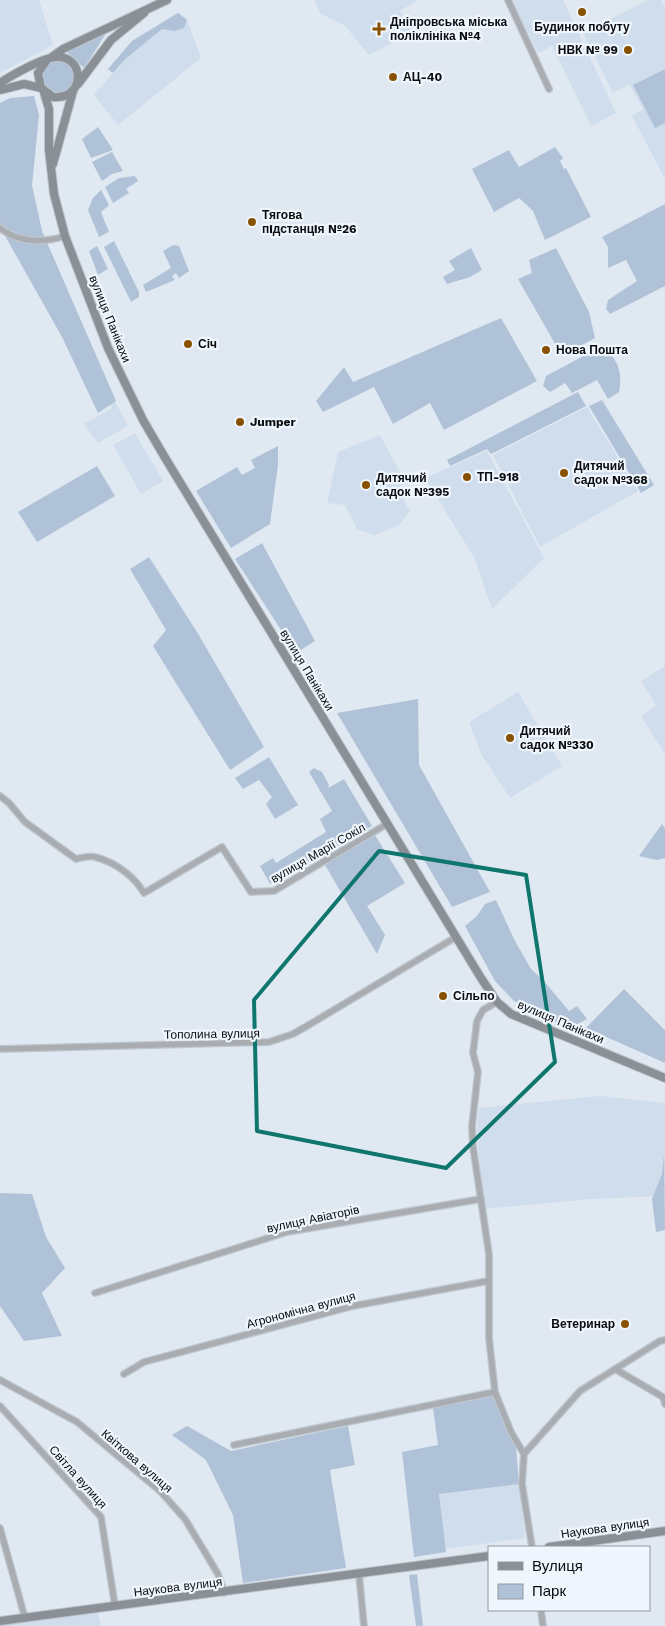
<svg xmlns="http://www.w3.org/2000/svg" width="665" height="1626" viewBox="0 0 665 1626" font-family="'Work Sans',sans-serif">
  <rect width="100%" height="100%" fill="#e0e9f2"/>
  <!-- built -->
  <path fill="#cfddec" d="M0,0H39L53,45L0,73Z
    M314,0H418L400,11L412,33L369,55L344,25L321,14Z
    M512,0H563L616,113L591,126L552,46L538,53Z
    M648,0H661L665,8V179L632,116L643,109L629,84L613,93L583,33Z
    M178,13L187,20L201,58L118,125L94,95L113,73L108,69L132,41Z
    M113,398L128,426L98,443L84,424L112,408L108,401Z
    M587,407L638,491L540,547L493,455Z
    M135,433L163,481L141,494L113,445Z
    M380,435L406,483L397,488L410,511L398,526L374,535L357,529L345,505L327,503L338,452Z
    M487,451L544,558L492,609L475,559L425,478Z
    M665,666V754L641,716L656,705L641,681Z
    M518,692L562,766L510,798L481,754L469,722Z
    M600,1096L665,1103V1196L591,1199L484,1209L477,1133L479,1108Z
    M519,1484L525,1538L445,1549L439,1494Z
    M98,1613L101,1626H0L36,1619Z"/>
  <!-- green -->
  <path fill="#afc2d7" d="M178,13L187,20L184,28L175,31L162,29L124,60L113,73L108,69L132,41Z
    M107,32L84,68L67,52Z
    M42 77a16 16 0 1 1 32 0a16 16 0 1 1-32 0Z
    M665,69V123L655,128L633,85Z
    M34,96L39,115L32,185L42,231L116,401L98,413L62,337L0,227V103L10,98Z
    M98,127L113,150L91,158L82,139Z
    M555,147L563,158L560,161L564,169L566,168L591,217L545,240L533,211L519,198L494,212L472,169L509,150L519,167Z
    M112,152L123,171L112,174L102,181L92,162Z
    M135,176L138,181L126,189L129,193L113,203L105,187L119,178Z
    M101,190L109,205L101,212L109,232L99,237L88,210L93,198Z
    M665,204V286L610,314L606,309L608,300L637,281L626,260L608,268V247L602,237Z
    M114,241L139,292V297L131,302L104,247Z
    M173,245L179,246L189,271L179,278L176,273L172,276L175,280L146,292L143,285L171,268L163,251Z
    M97,246L108,269L98,275L89,251Z
    M471,248L482,270L470,277L447,284L443,277L455,270L449,261Z
    M556,248L589,312L595,338L562,356L518,279L532,273L529,260Z
    M501,318L537,381L444,430L430,403L393,424L374,387L323,412L316,401L344,367L353,382Z
    M604,345C618,362 623,371 619,392L608,399L597,380L572,393L565,383L550,392L543,386L546,376Z
    M578,392L586,406L491,454L487,449L450,466L447,460Z
    M602,400L654,485L641,493L589,406Z
    M278,446V465L270,524L231,548L196,491L237,467L242,475L255,468L251,460Z
    M97,466L115,496L37,542L18,512Z
    M262,543L315,641L296,653L235,559Z
    M149,557L197,632L264,747L230,770L153,646L166,630L130,569Z
    M418,699L419,765L490,892L452,907L337,713Z
    M269,757L298,805L275,819L266,804L272,797L259,780L243,789L235,778Z
    M314,768L322,772L329,785L328,788L344,779L372,826L270,884L260,866L273,858L276,863L326,832L320,819L332,811L309,772Z
    M662,824L665,828V858L657,860L639,856Z
    M375,835L405,883L367,906L385,935L377,954L325,865Z
    M496,900L515,941L531,969L544,981L569,1011L577,1006L587,1019L569,1029L514,1001L495,981L465,926L477,916L485,904Z
    M624,989L665,1030V1063L586,1028Z
    M664,1155L665,1230L656,1232L652,1199L662,1174Z
    M0,1193L32,1194L46,1237L65,1268L42,1293L62,1336L24,1341L0,1306Z
    M493,1395L516,1447L519,1484L439,1494L446,1552L414,1557L402,1452L438,1445L433,1408Z
    M187,1426L231,1451L348,1426L355,1465L330,1470L346,1568L243,1583L233,1515L206,1460L172,1435Z
    M417,1574L423,1626H416L409,1575Z"/>
  <g fill="none" stroke-linecap="round" stroke-linejoin="round">
    <defs>
      <path id="street" d="M508,0L549,89
        M0,228C18,243 44,243 65,236
        M0,796L9,803L25,822L76,859C81,858 90,855 95,857C115,862 134,876 144,893L222,847L251,892L274,891L387,824
        M497,1002L483,1010L477,1021L473,1053L478,1072L472,1126L473,1147L489,1254V1338L495,1392L511,1432L524,1454
        M0,1049L269,1042L293,1034L307,1026L456,937
        M95,1293L287,1232L481,1199
        M615,1369L663,1397L665,1404
        M124,1374L144,1362L353,1306L488,1281
        M0,1380L77,1422L160,1491L185,1519L218,1574L224,1593
        M0,1406L101,1517L115,1606
        M234,1445L495,1392
        M0,1528L25,1618
        M532,1547L522,1484L524,1454L580,1391L660,1341L665,1340
        M359,1574L364,1626
        M541,1610L543,1626"/>
      <path id="secondary" d="M52,57L63,49L167,0
        M0,83C12,75 42,58 56,57C85,55 86,100 53,97L41,88L38,73L47,60
        M78,84L111,40L144,13
        M0,90L24,84L41,88
        M44,92L49,109V150L54,194L65,236L108,348L143,420L164,456L481,978L497,1002L511,1014L665,1078
        M53,164L73,91
        M549,1547L665,1531
        M0,1621L489,1556"/>
    </defs>
    <!-- street casing -->
    <use href="#street" stroke="#bec6ce" stroke-width="8"/>
    <!-- secondary casing -->
    <use href="#secondary" stroke="#bec6ce" stroke-width="10"/>
    <!-- street -->
    <use href="#street" stroke="#a9adb1" stroke-width="5.5"/>
    <!-- secondary -->
    <use href="#secondary" stroke="#8b9096" stroke-width="8"/>
  </g>
  <!-- marked area -->
  <path fill="none" stroke="#0f766e" stroke-width="4" stroke-linejoin="round" d="M379,851L526,875L555,1062L446,1168L257,1131L254,1000Z"/>
  <!-- markers -->
  <g fill="#885100" stroke="#eff6fd" stroke-width="2">
    <circle cx="582" cy="12" r="5"/>
    <path d="M376.5 21.5h5v5h5v5h-5v5h-5v-5h-5v-5h5z"/>
    <circle cx="628" cy="50" r="5"/>
    <circle cx="393" cy="77" r="5"/>
    <circle cx="252" cy="222" r="5"/>
    <circle cx="188" cy="344" r="5"/>
    <circle cx="546" cy="350" r="5"/>
    <circle cx="240" cy="422" r="5"/>
    <circle cx="564" cy="473" r="5"/>
    <circle cx="467" cy="477" r="5"/>
    <circle cx="366" cy="485" r="5"/>
    <circle cx="510" cy="738" r="5"/>
    <circle cx="443" cy="996" r="5"/>
    <circle cx="625" cy="1324" r="5"/>
  </g>
  <g text-anchor="middle" dominant-baseline="central" stroke-width="4.5" stroke-linejoin="round" paint-order="stroke">
    <!-- poi labels -->
    <g font-size="12" font-weight="bold" fill="#0a0c0f" stroke="#eff6fd" text-anchor="start">
      <text x="390" y="22">Дніпровська міська<tspan x="390" dy="14">поліклініка №4</tspan></text>
      <text x="582" y="27" text-anchor="middle">Будинок побуту</text>
      <text x="618" y="50" text-anchor="end">НВК № 99</text>
      <text x="403" y="77">АЦ-40</text>
      <text x="262" y="215">Тягова<tspan x="262" dy="14">пiдстанцiя №26</tspan></text>
      <text x="198" y="344">Січ</text>
      <text x="556" y="350">Нова Пошта</text>
      <text x="250" y="422">Jumper</text>
      <text x="574" y="466">Дитячий<tspan x="574" dy="14">садок №368</tspan></text>
      <text x="477" y="477">ТП-918</text>
      <text x="376" y="478">Дитячий<tspan x="376" dy="14">садок №395</tspan></text>
      <text x="520" y="731">Дитячий<tspan x="520" dy="14">садок №330</tspan></text>
      <text x="453" y="996">Сільпо</text>
      <text x="615" y="1324" text-anchor="end">Ветеринар</text>
    </g>
    <!-- street labels -->
    <g font-size="12" fill="#0a0c0f" stroke="#eff6fd">
      <text transform="translate(110 319) rotate(68)">вулиця Панікахи</text>
      <text transform="translate(307 670) rotate(59)">вулиця Панікахи</text>
      <text transform="translate(318 853) rotate(-30)">вулиця Марії Сокіл</text>
      <text transform="translate(561 1022) rotate(23)">вулиця Панікахи</text>
      <text transform="translate(212 1034) rotate(-1)">Тополина вулиця</text>
      <text transform="translate(313 1219) rotate(-12)">вулиця Авіаторів</text>
      <text transform="translate(301 1310) rotate(-15)">Агрономічна вулиця</text>
      <text transform="translate(137 1461) rotate(41)">Квіткова вулиця</text>
      <text transform="translate(78 1477) rotate(48)">Світла вулиця</text>
      <text transform="translate(605 1528) rotate(-8)">Наукова вулиця</text>
      <text transform="translate(178 1587) rotate(-7)">Наукова вулиця</text>
    </g>
  </g>
  <!-- legend -->
  <rect x="488" y="1546" width="162" height="65" fill="#eff6fd" stroke="#93989e"/>
  <rect x="498" y="1562" width="25" height="8" fill="#8b9096" stroke="#93989e"/>
  <text x="532" y="1571" font-size="15" fill="#0a0c0f">Вулиця</text>
  <rect x="498" y="1584" width="25" height="15" fill="#afc2d7" stroke="#93989e"/>
  <text x="532" y="1596" font-size="15" fill="#0a0c0f">Парк</text>
</svg>
